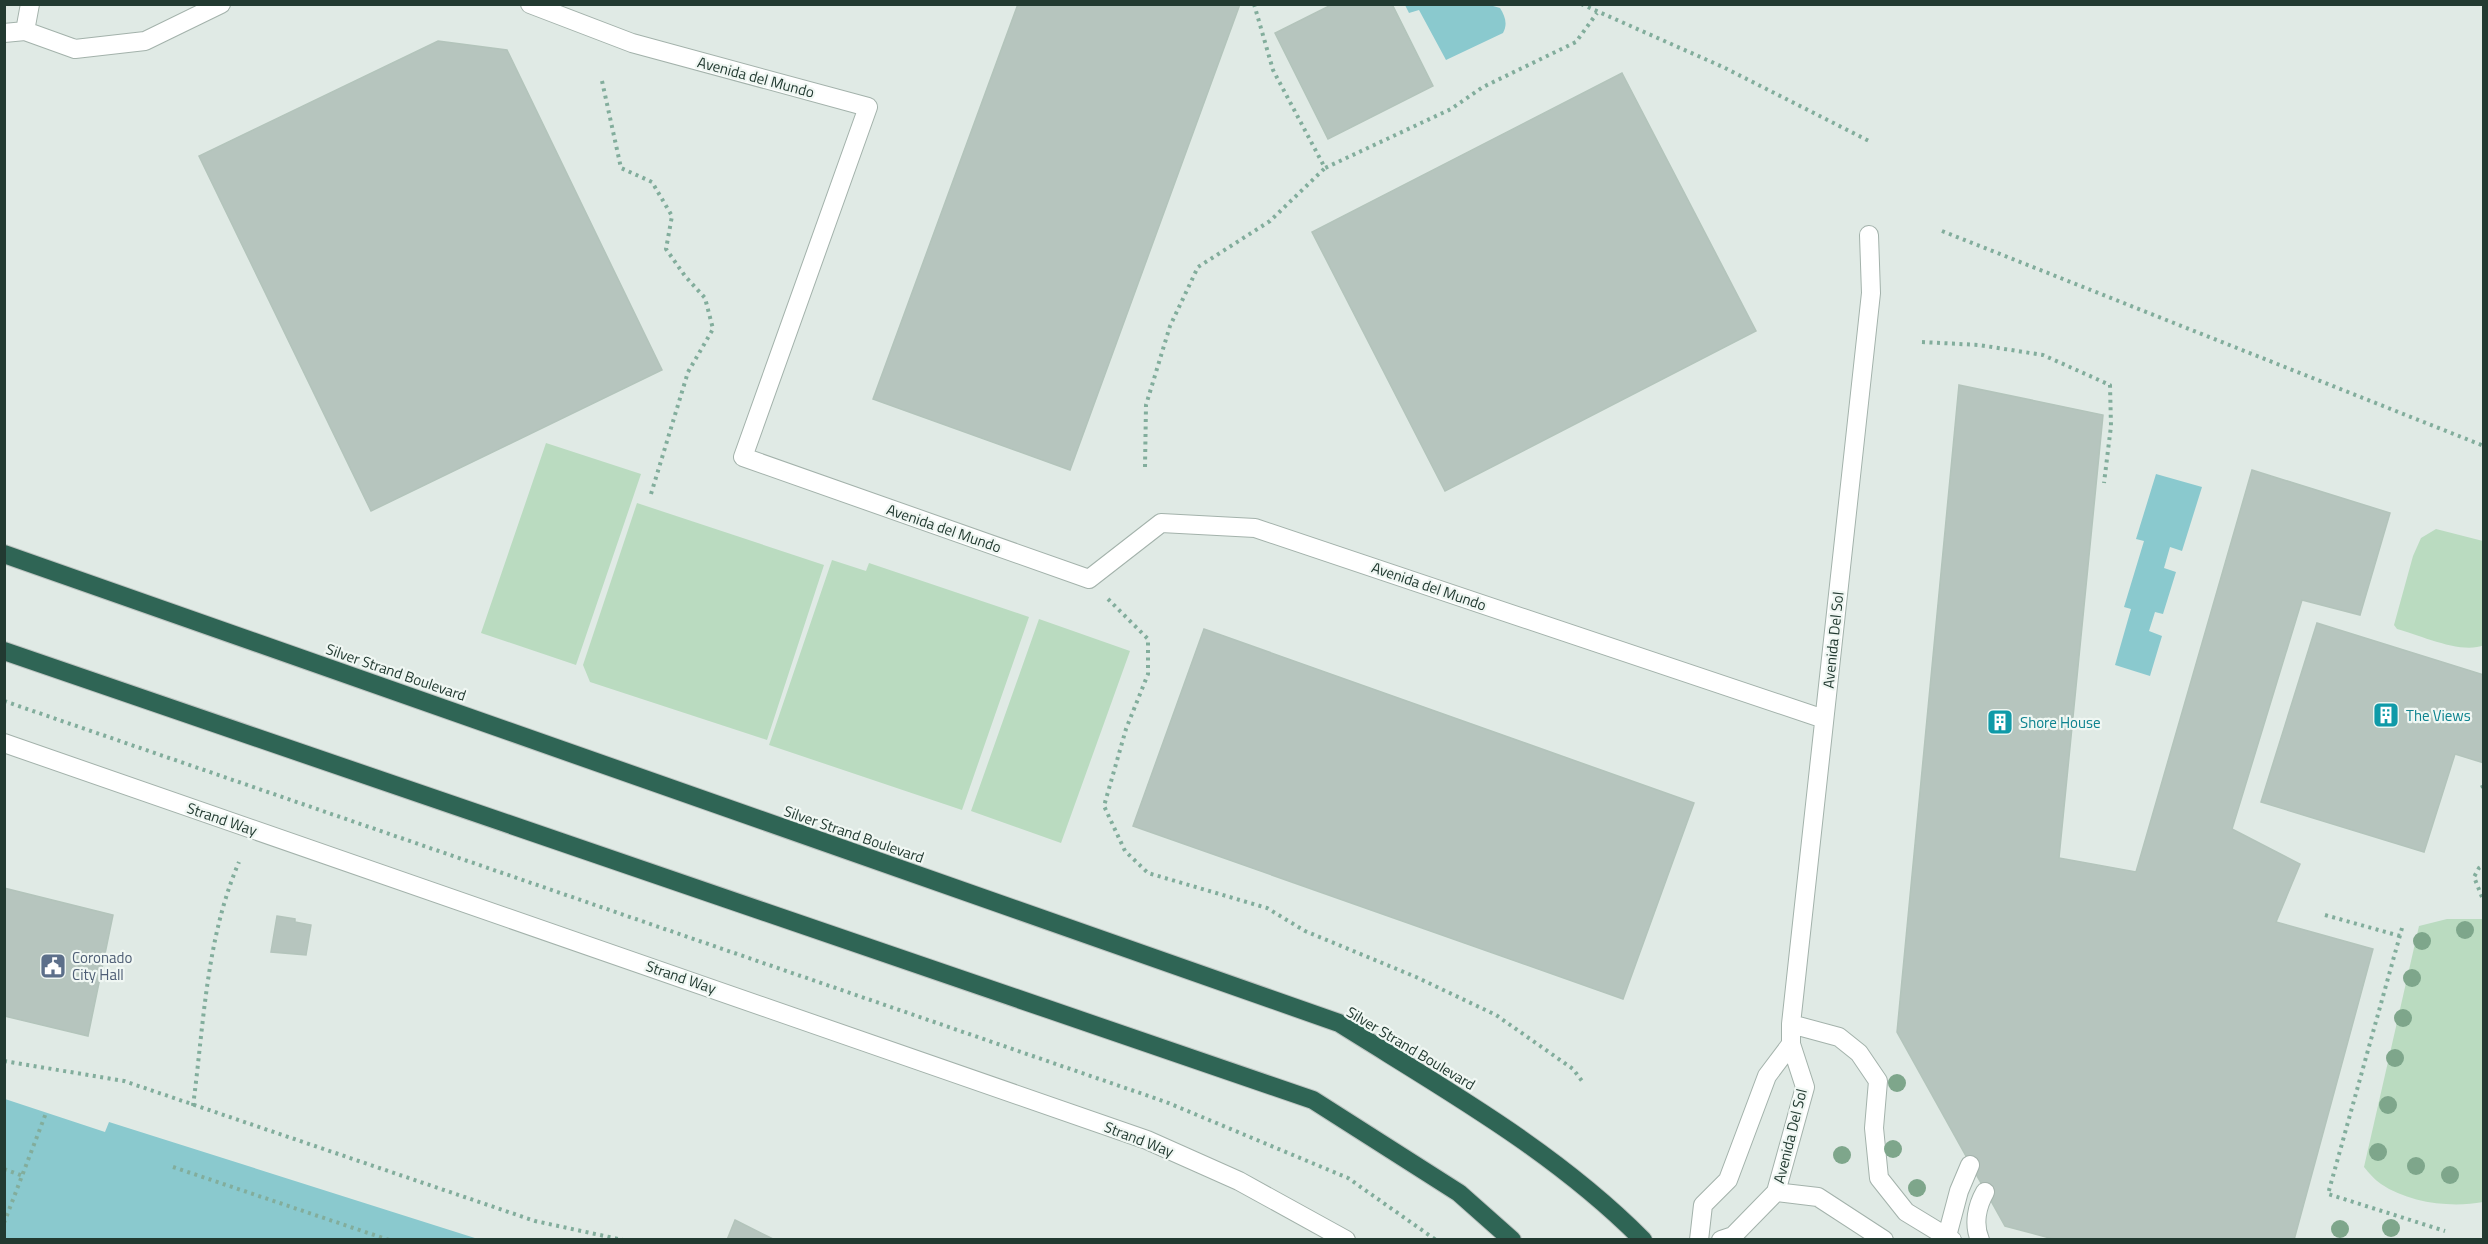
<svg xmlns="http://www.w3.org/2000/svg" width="2488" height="1244" viewBox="0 0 2488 1244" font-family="'Titillium Web',sans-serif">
  <rect width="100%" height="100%" fill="#e0eae5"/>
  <!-- green -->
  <path fill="#badbc0" d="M546,443L641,474L576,665L481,633Z
    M637,503L824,565L767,740L590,682L583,665Z
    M2436,529L2483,541L2484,645C2462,655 2420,635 2397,629L2394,625L2413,556L2421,538Z
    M832,560L866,571L869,563L1029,617L962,810L769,745Z
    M1039,619L1130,651L1061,843L971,811Z
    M2447,919H2483V1202C2451,1208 2409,1203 2381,1184C2375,1180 2369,1173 2364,1167L2419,926Z"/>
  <!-- water -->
  <path fill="#8ac9ce" d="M1405,5L1486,4L1500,8C1505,16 1508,24 1503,33L1446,60L1419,10L1409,13Z
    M2156,474L2202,487L2182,551L2170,547L2164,568L2176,572L2163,614L2155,612L2149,631L2162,636L2150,676L2115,665L2131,609L2124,607L2144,541L2136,539Z
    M5,1099L105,1132L109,1122L478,1239H5Z"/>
  <!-- building -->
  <path fill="#b6c5be" stroke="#b3c4bb" stroke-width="1.5" d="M1018,4H1240L1070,470L873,399Z
    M1333,4H1392L1433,86L1328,139L1275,33Z
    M438,41L507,50L662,370L371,511L199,156Z
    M1622,73L1756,331L1445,491L1312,232Z
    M1959,385L2103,415L2059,858L2136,872L2252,470L2390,513L2360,615L2302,600L2232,829L2300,864L2276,922L2373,949L2294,1240H2057L2005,1226L1897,1032Z
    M2317,623L2484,675V763L2455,754L2424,852L2261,802Z
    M1204,629L1694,803L1623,999L1133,826Z
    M4,888L113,915L88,1036L4,1016Z
    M277,916L295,919V922L311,925L306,955L271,952Z
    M735,1220L775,1240H727Z"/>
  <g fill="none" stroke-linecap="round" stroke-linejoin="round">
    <defs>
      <path id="minor" d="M530,4L632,43L868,107L743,457L1089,579L1161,523L1255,528L1824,719
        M25,31L30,4
        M4,33L25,31L75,49L145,41L221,4
        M4,743L1147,1140L1239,1181L1346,1240
        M1791,1024L1839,1037L1859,1053L1878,1081L1874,1128L1879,1178L1906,1212L1952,1240
        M1776,1192L1818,1197L1884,1240
        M1699,1240L1703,1205L1728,1180L1767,1076L1791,1044
        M1721,1240L1733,1236L1776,1192L1805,1087L1791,1044V1024L1871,293L1869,235
        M1946,1240L1959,1191L1970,1165
        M1980,1240C1973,1224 1977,1206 1985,1192"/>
      <path id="highway" d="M4,554L1339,1023C1444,1089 1555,1151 1643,1240
        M4,651L1313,1100L1459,1193L1512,1240"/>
    </defs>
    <!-- minor casing -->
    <use href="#minor" stroke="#a3b2ab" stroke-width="20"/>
    <!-- highway casing -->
    <use href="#highway" stroke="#bdc4c1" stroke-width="20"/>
    <!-- path -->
    <path stroke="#82ad9c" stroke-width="4" stroke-dasharray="3 4.5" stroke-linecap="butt" d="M1254,4L1273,70L1325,168L1451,109L1483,87L1576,42L1597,13
      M1581,4L1723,67L1871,142
      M602,81L621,168L652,182L672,216L666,249L685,276L705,298L713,329L688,372L651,494
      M1942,231L2484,446
      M1922,342L1979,345L2043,355L2110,385L2111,426L2104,483
      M1145,467L1146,405L1170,326L1198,267L1270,221L1325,168
      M1108,599L1148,639V674L1126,729L1104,806L1125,851L1148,873L1267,908L1305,931L1416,977L1496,1015L1573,1069L1582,1081
      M4,701L1166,1102L1348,1178L1436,1240
      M2482,785L2484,790
      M2482,897L2474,877L2479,868L2484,865
      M2325,915L2400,936
      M2402,928L2328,1194L2445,1231
      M4,1061L124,1081L535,1221L623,1240
      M193,1106C204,1023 206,939 239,862
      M173,1167L389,1240
      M4,1169L23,1176
      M4,1223L46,1113"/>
    <!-- minor -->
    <use href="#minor" stroke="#fff" stroke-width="18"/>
    <!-- highway -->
    <use href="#highway" stroke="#2f6555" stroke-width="18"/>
  </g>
  <!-- trees -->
  <g fill="#7ea68b">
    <circle cx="2465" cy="930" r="9"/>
    <circle cx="2422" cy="941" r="9"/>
    <circle cx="2412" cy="978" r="9"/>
    <circle cx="2403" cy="1018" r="9"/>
    <circle cx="2395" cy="1058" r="9"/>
    <circle cx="1897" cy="1083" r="9"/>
    <circle cx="2388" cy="1105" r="9"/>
    <circle cx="1893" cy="1149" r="9"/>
    <circle cx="2378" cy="1152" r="9"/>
    <circle cx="1842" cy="1155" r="9"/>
    <circle cx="2416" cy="1166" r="9"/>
    <circle cx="2450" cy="1175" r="9"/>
    <circle cx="1917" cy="1188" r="9"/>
    <circle cx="2391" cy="1228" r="9"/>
    <circle cx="2340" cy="1229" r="9"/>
  </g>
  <!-- icons -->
  <defs>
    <symbol id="building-square" viewBox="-11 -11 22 22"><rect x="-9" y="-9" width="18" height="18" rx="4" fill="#0f9aa8" stroke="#f0f7f3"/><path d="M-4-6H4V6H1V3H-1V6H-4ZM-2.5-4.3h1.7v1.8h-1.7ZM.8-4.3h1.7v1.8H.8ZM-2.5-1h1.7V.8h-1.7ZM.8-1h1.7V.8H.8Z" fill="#fff"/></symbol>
    <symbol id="civic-square" viewBox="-11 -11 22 22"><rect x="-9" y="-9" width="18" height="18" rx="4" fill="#5c6f8a" stroke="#f0f7f3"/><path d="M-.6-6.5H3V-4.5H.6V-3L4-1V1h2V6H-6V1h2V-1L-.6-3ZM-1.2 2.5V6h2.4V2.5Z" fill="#fff"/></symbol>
  </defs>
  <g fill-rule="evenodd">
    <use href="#building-square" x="2371" y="700" width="30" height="30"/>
    <use href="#building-square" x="1985" y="707" width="30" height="30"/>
    <use href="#civic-square" x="38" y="951" width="30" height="30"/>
  </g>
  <g text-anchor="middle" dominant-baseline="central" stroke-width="4.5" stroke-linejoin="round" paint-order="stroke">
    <!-- street labels -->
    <g font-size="15" fill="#223a31" stroke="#f0f7f3">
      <text transform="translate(756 77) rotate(15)">Avenida del Mundo</text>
      <text transform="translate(944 528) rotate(19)">Avenida del Mundo</text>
      <text transform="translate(1429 586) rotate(19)">Avenida del Mundo</text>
      <text transform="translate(1833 640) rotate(-84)">Avenida Del Sol</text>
      <text transform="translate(396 672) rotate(19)">Silver Strand Boulevard</text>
      <text transform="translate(222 819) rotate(19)">Strand Way</text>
      <text transform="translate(854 834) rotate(19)">Silver Strand Boulevard</text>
      <text transform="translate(681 977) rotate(19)">Strand Way</text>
      <text transform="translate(1411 1048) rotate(31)">Silver Strand Boulevard</text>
      <text transform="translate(1790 1136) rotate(-76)">Avenida Del Sol</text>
      <text transform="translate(1139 1139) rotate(21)">Strand Way</text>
    </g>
    <!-- culture labels -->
    <g font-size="15" fill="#0d838f" stroke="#f0f7f3" text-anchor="start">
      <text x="2406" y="715">The Views</text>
      <text x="2020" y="722">Shore House</text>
    </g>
    <!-- service labels -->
    <g font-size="15" fill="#4e5e75" stroke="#f0f7f3" text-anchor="start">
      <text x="72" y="957">Coronado<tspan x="72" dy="17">City Hall</tspan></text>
    </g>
  </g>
  <!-- border -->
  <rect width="2488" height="1244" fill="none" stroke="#223a31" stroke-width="12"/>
</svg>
